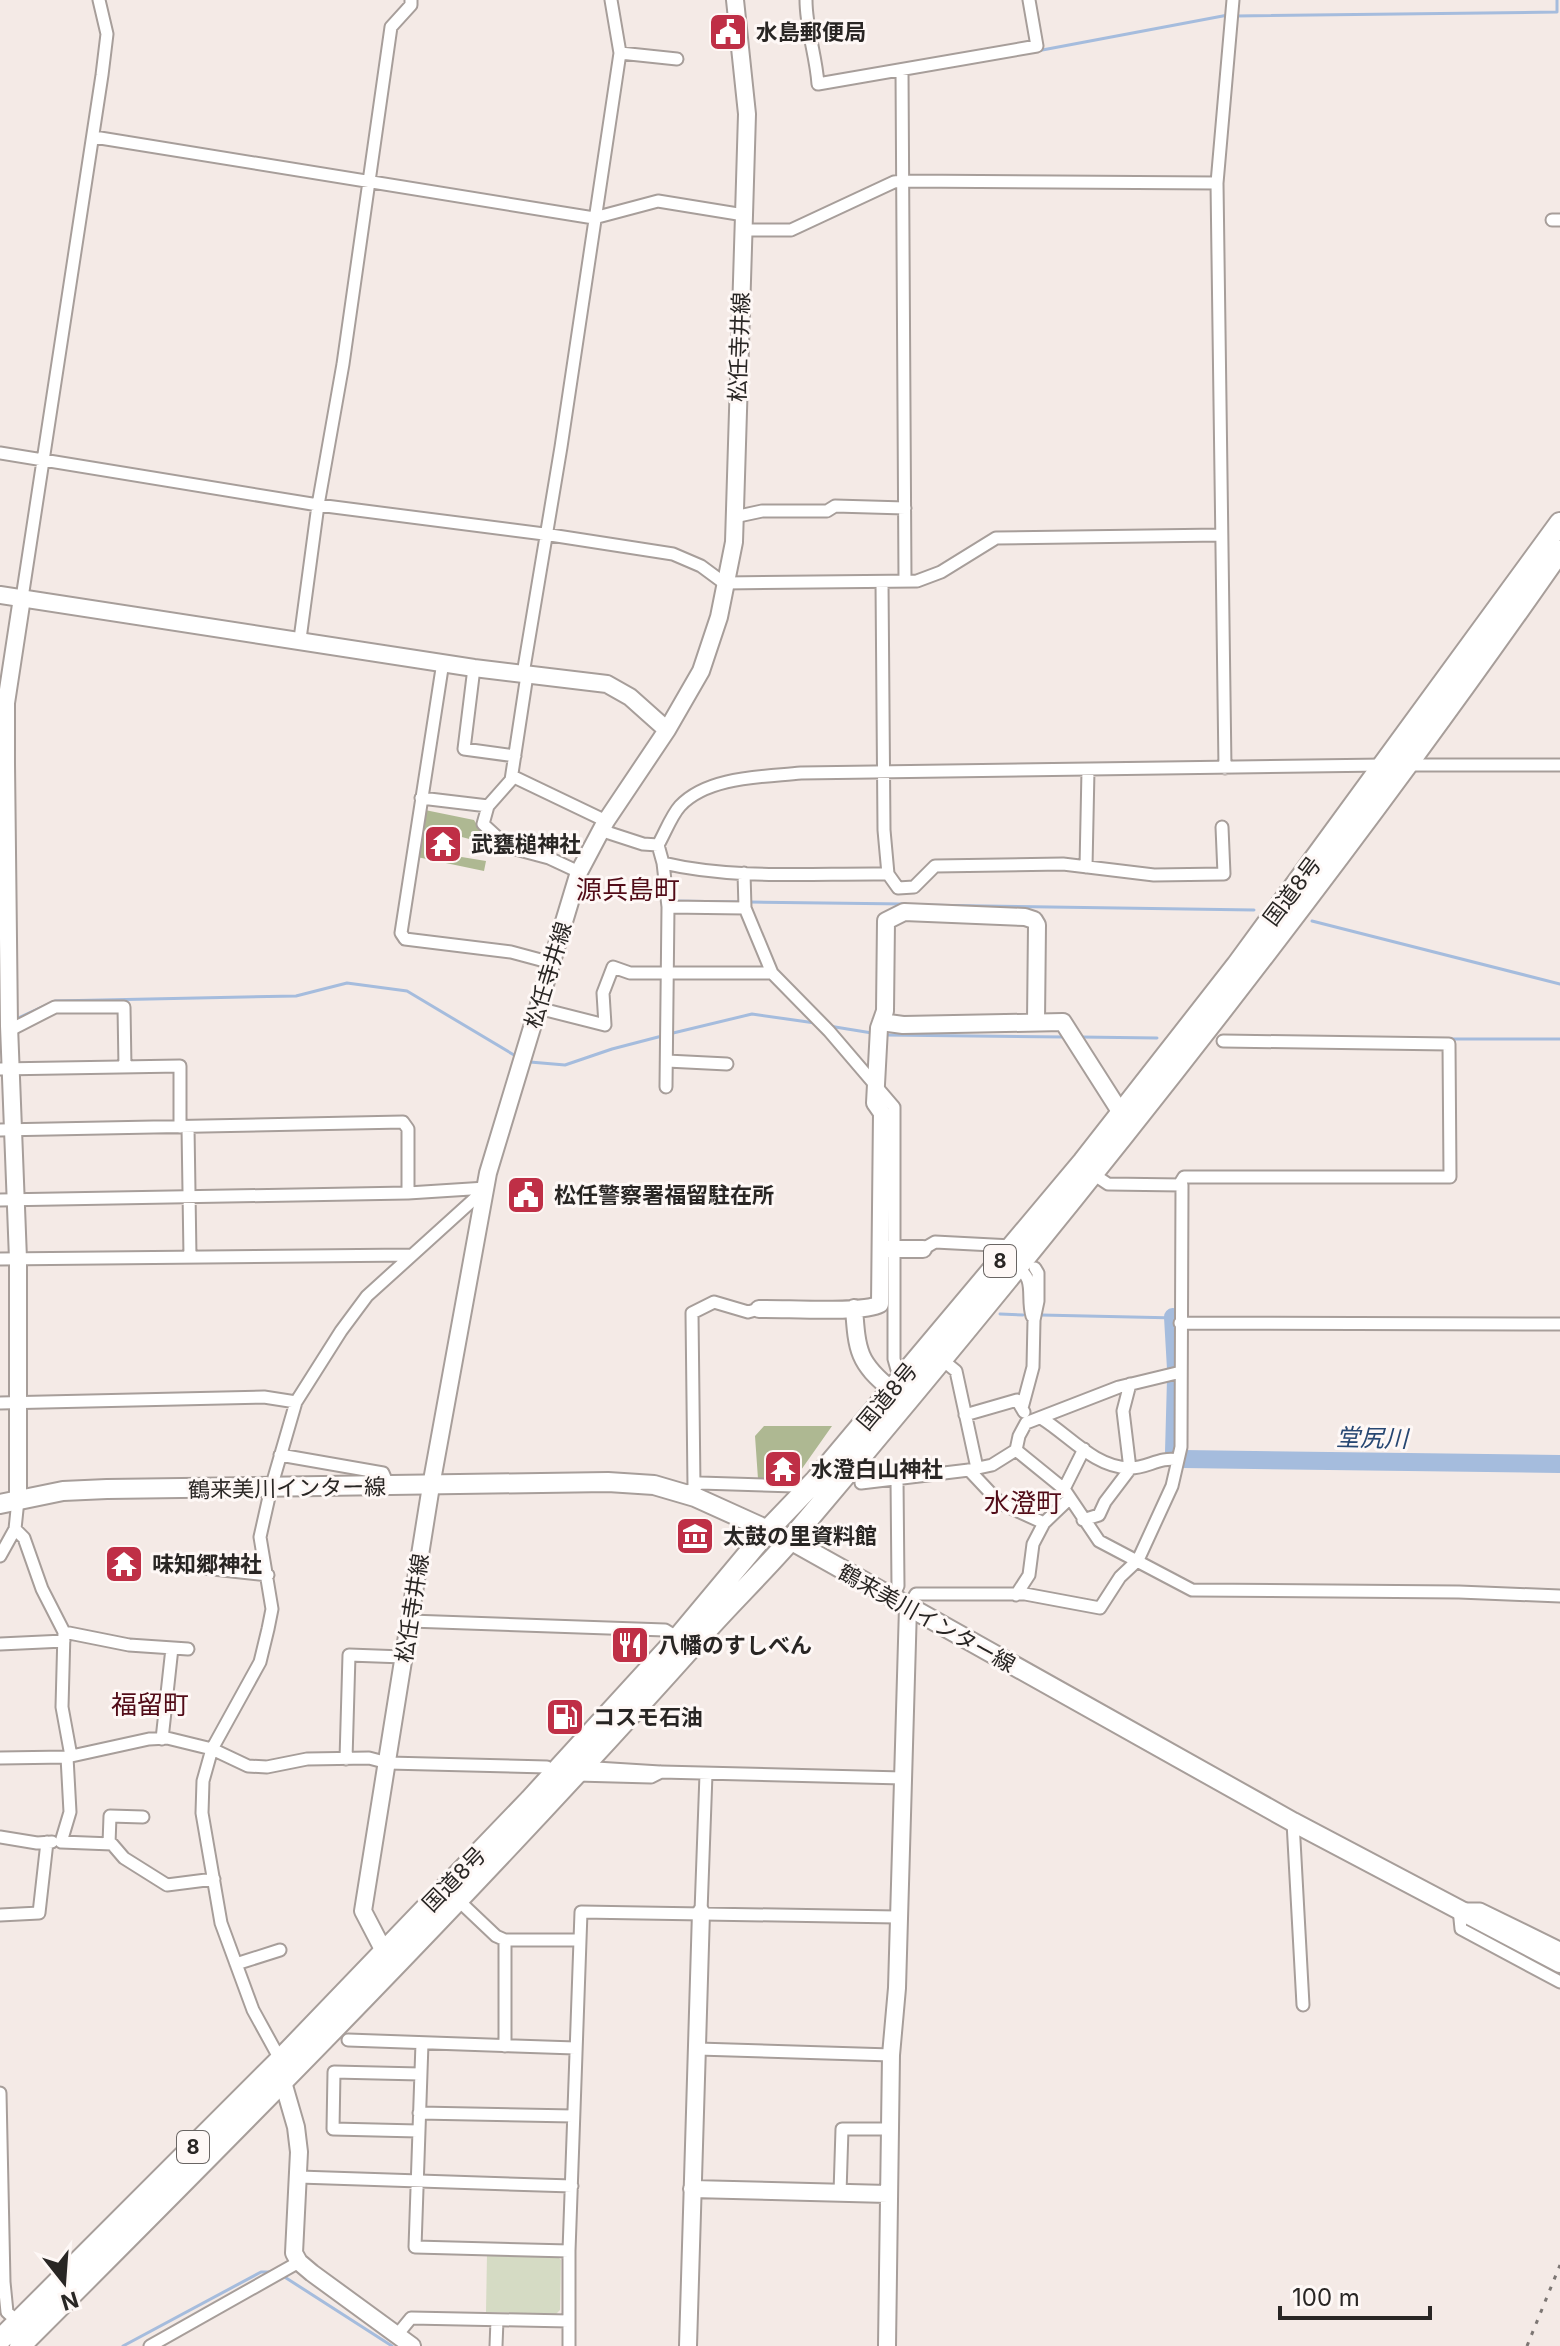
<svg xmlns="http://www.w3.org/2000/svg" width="1560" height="2346" viewBox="0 0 1560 2346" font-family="Inter,'Noto Sans JP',sans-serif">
  <rect width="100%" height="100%" fill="#f4eae6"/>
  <!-- green -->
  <path fill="#d5dbc4" d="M487,2254L557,2256L561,2260L560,2310L556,2314L486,2312Z"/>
  <!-- forest -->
  <path fill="#aeb892" d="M425,810L474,820L488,844L428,828L425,851L486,861L484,871L417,857Z
    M764,1426H832L794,1480L758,1479L755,1436Z"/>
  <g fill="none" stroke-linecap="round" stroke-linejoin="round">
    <!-- stream -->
    <path stroke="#a5bcdd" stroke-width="3" d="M1236,16L1557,12V0
      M1037,51L1228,15
      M673,901L737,902
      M750,902L906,904
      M918,905L1254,910
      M1312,921L1560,984
      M14,1020L55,1001L296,996L347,983L407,991L514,1055
      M829,1026L872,1033
      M669,1034L752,1014L815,1023
      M884,1035L1064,1037
      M1080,1037L1157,1038
      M1450,1039H1560
      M530,1062L565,1065L612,1049L662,1036
      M1000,1314L1023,1315
      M1041,1315L1177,1318
      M283,2276L392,2346
      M123,2346L261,2272H273"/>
    <!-- river -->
    <path stroke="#a5bcdd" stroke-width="18" d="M1173,1317L1176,1369
      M1174,1452L1176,1379
      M1183,1459L1560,1464"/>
    <defs>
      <path id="street" d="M806,0C806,29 816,55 818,84L1037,46L1029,0
        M620,53L677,59
        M902,70L905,580
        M94,137L594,218L658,201L744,215
        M1552,220H1560
        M742,230H791L894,182L903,181L1217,183
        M0,453L318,505L544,534L673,554L701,566L724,583L917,581L941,572L996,538L1221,535
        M734,517L762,511H827L835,506L905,508
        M882,582L884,830L888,874L898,888L914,887L935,866L1063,864L1154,875L1224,874L1222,827
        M22,598L102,75L107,34L99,0
        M300,639L318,505L343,364L391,27L411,5V0
        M443,662L401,933L405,939L511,952L552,963
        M474,668L464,749L515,756
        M523,674L561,447L620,53L611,0
        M527,675L511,780L488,806L483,824L508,847L549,858L579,872
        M1405,765H1560
        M1225,768L1217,183L1233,0
        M512,776L606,821
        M421,798L488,806
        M600,830L643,844L658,845C665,833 671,816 680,806C708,776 764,777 801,773L1384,765
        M658,845L663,863C735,880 814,873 888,874
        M663,863L668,907L666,1087
        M1086,867L1088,770
        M744,873L745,908L772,973L829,1031L894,1107V1359L900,1380
        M668,907L745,908
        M538,1008L605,1025L603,993L613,967L630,973H772
        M10,1030L55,1007H124L125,1067
        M667,1061L727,1064
        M0,1069L180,1066V1127
        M188,1127L190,1257
        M0,1130L403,1122L408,1129V1193
        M1179,1185L1184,1177H1450L1449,1044L1223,1041
        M0,1200L408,1193L486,1188
        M923,1249L935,1242L1012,1246
        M0,1259L411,1255
        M1015,1267C1037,1277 1026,1297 1032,1316
        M1180,1323L1560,1324
        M940,1358L956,1371L977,1468
        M0,1403L264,1397L296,1402
        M1022,1408L1033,1367L1034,1320L1038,1301V1273L1035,1268
        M965,1415L1017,1400L1024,1412
        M1041,1418C1069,1435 1094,1467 1129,1468C1146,1469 1160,1456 1178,1460
        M1016,1450L1064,1489L1099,1541L1192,1590L1459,1592L1560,1596
        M1016,1450L1019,1436L1026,1423L1119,1387L1181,1372
        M280,1455L383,1473L389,1487
        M969,1470L1000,1503L1044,1523
        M861,1483L969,1470L992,1465L1016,1450
        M694,1487L692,1313L714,1302L748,1312L759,1309
        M1064,1489L1084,1449
        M689,1491L700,1483L795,1486
        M1083,1520L1099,1515L1105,1502L1130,1469L1123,1411L1130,1384
        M15,1529L24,1538L42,1589L64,1632L62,1707L71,1756
        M0,1556L15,1529L18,1500
        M204,1568L268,1575
        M1016,1595L1029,1575L1033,1544L1044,1523L1069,1499
        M892,1597L898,1586L897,1479
        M908,1607L916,1594H1025L1100,1608L1120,1577L1138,1560L1172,1486L1181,1447L1182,1185L1108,1184L1093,1174
        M410,1621L665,1630L678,1638
        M64,1632L129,1645L188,1649
        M0,1644L64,1641
        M162,1739L172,1648
        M67,1757L70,1812L61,1842L112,1844L124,1858L167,1885L214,1879
        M0,1758L67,1757L149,1739L167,1738L212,1749L248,1766L267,1767L307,1759L369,1758L388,1763L547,1767
        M346,1759L349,1655L404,1657
        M596,1768L660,1772
        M577,1775L651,1777L661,1772L903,1778
        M1293,1822L1303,2005
        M0,1837L37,1843L52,1842
        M109,1844L110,1816L143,1817
        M458,1900L496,1936L505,1940H579
        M701,1912L706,1774
        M0,1915L39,1913L47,1842
        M1560,1948L1480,1909H1459L1461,1929L1560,1982
        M236,1964L280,1950
        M348,2040L575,2048
        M422,2043L415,2247L569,2251
        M505,2046V1940
        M698,2049L891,2055
        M281,2061L253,2010L221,1923L202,1813L203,1781L212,1749L260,1662L268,1629L272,1609L260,1537L271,1488L296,1402L341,1331L367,1296L483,1191
        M0,2093L4,2282L7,2312L18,2322
        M419,2113L573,2116
        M418,2131L333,2129L334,2072L420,2074
        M299,2177L572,2186
        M840,2193L842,2129H890
        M397,2335L411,2318L569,2321
        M150,2346L299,2262
        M496,2346L497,2320
        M569,2346V2251L581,1912L897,1917"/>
      <path id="secondary" d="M0,595L474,668L607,684L630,697L667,730
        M881,1022L903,1025L1063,1022L1121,1113
        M882,1249H923
        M854,1308C857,1351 858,1363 892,1390
        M759,1309C783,1308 862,1314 880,1304L882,1113L875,1103L879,1028L885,1011L886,921L904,912L1025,917L1034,920L1037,925L1036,1022
        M18,1500V1259L9,1026L6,764V703L22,598
        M388,1959L363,1911L431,1486L488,1173L579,872L606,821L667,730L701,671L719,617L734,542L744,215L747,114L735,0
        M283,2082L296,2127L299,2152L294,2253L299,2262L312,2273L412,2346
        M692,2189L888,2194
        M688,2346L701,1912
        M887,2346L891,2055L897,1988L908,1607"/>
      <path id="primary" d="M0,1504L63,1491L107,1489L608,1482L654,1485L695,1497L790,1540L1293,1822L1560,1963"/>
      <path id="highway" d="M0,2340L281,2059L530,1800L678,1638L769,1529L816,1480L1083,1162L1237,965L1560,523
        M20,2346C250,2116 479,1885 696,1642C727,1606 762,1573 793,1537C1062,1220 1322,893 1560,551"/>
    </defs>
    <!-- street casing -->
    <use href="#street" stroke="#a79e9a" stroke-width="15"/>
    <!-- secondary casing -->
    <use href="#secondary" stroke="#a79e9a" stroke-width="20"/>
    <!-- primary casing -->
    <use href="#primary" stroke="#a79e9a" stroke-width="22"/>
    <!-- highway casing -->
    <use href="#highway" stroke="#a79e9a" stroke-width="24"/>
    <!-- street -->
    <use href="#street" stroke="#fff" stroke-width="11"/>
    <!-- secondary -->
    <use href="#secondary" stroke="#fff" stroke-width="16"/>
    <!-- primary -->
    <use href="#primary" stroke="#fff" stroke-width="18"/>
    <!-- highway -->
    <use href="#highway" stroke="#fff" stroke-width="20"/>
    <!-- rail -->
    <path stroke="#7c7673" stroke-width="3" stroke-dasharray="4 8" stroke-linecap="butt" d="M1527,2346L1560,2265"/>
  </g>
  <!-- icons -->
  <defs>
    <symbol id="civic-square" viewBox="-11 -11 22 22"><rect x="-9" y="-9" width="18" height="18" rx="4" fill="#bf2f46" stroke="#fef8f6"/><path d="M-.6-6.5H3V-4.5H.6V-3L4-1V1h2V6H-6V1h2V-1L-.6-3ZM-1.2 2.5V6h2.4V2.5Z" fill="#fff"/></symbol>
    <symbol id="temple-square" viewBox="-11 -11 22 22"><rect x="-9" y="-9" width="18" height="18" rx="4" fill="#bf2f46" stroke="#fef8f6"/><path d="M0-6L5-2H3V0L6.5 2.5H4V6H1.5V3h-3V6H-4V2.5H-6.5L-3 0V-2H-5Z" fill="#fff"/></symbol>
    <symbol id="museum-square" viewBox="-11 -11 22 22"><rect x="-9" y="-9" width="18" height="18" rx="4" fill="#bf2f46" stroke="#fef8f6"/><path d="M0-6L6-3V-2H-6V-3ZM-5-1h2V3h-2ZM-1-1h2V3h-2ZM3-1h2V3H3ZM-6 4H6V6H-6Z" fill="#fff"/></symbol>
    <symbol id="restaurant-square" viewBox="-11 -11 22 22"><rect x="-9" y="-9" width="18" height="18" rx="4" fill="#bf2f46" stroke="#fef8f6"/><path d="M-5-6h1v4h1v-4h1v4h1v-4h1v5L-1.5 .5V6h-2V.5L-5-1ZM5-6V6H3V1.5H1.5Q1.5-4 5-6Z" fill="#fff"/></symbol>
    <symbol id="fuel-square" viewBox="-11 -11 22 22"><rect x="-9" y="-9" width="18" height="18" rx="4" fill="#bf2f46" stroke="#fef8f6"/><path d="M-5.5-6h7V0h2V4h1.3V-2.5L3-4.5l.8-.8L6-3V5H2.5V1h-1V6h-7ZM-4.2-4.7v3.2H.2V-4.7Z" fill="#fff"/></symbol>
  </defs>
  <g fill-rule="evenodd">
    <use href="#civic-square" x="706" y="10" width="44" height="44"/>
    <use href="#temple-square" x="421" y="822" width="44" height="44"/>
    <use href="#civic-square" x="504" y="1173" width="44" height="44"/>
    <use href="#temple-square" x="761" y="1447" width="44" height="44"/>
    <use href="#museum-square" x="673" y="1514" width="44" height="44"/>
    <use href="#temple-square" x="102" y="1542" width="44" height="44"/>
    <use href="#restaurant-square" x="608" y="1623" width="44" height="44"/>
    <use href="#fuel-square" x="543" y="1695" width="44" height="44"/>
  </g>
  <g text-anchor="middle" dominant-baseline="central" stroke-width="6" stroke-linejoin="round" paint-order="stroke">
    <!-- shield labels -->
    <g fill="#fef8f6" stroke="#696563" stroke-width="2">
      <rect x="984" y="1245" width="32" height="32" rx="6"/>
      <rect x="177" y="2131" width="32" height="32" rx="6"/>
    </g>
    <g font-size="20" font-weight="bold" fill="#292624">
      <text x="1000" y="1261">8</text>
      <text x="193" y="2147">8</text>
    </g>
    <!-- poi labels -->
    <g font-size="22" font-weight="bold" fill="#292624" stroke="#fef8f6" text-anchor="start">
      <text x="756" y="32">水島郵便局</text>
      <text x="471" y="844">武甕槌神社</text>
      <text x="554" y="1195">松任警察署福留駐在所</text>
      <text x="811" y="1469">水澄白山神社</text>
      <text x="723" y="1536">太鼓の里資料館</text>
      <text x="152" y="1564">味知郷神社</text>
      <text x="658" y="1645">八幡のすしべん</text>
      <text x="593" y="1717">コスモ石油</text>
    </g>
    <!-- street labels -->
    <g font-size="22" fill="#292624" stroke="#fef8f6">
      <text transform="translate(739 347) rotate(-88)">松任寺井線</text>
      <text transform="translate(1292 891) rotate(-53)">国道8号</text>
      <text transform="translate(548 975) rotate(-73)">松任寺井線</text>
      <text transform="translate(887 1396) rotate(-50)">国道8号</text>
      <text transform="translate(287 1488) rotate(-1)">鶴来美川インター線</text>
      <text transform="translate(412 1608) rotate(-81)">松任寺井線</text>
      <text transform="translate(927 1618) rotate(29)">鶴来美川インター線</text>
      <text transform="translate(454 1879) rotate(-46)">国道8号</text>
    </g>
    <!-- water labels -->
    <g font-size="24" font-style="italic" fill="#274772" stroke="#fef8f6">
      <text transform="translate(1372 1438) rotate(1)">堂尻川</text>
    </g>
    <!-- quarter labels -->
    <g font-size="26" fill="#520c18" stroke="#fef8f6">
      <text x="628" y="889">源兵島町</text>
      <text x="1023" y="1502">水澄町</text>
      <text x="150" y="1704">福留町</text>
    </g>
  </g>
  <!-- north arrow -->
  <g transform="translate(64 2282) rotate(163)" stroke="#fef8f6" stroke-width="6" paint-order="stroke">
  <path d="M0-6L14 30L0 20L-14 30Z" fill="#292624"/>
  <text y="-12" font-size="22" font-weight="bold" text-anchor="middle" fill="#292624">N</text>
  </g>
  <!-- scale -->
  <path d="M1280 2306v12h150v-12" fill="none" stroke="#292624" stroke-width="4"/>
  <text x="1292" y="2306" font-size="24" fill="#292624" stroke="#fef8f6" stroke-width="6" paint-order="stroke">100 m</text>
</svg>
